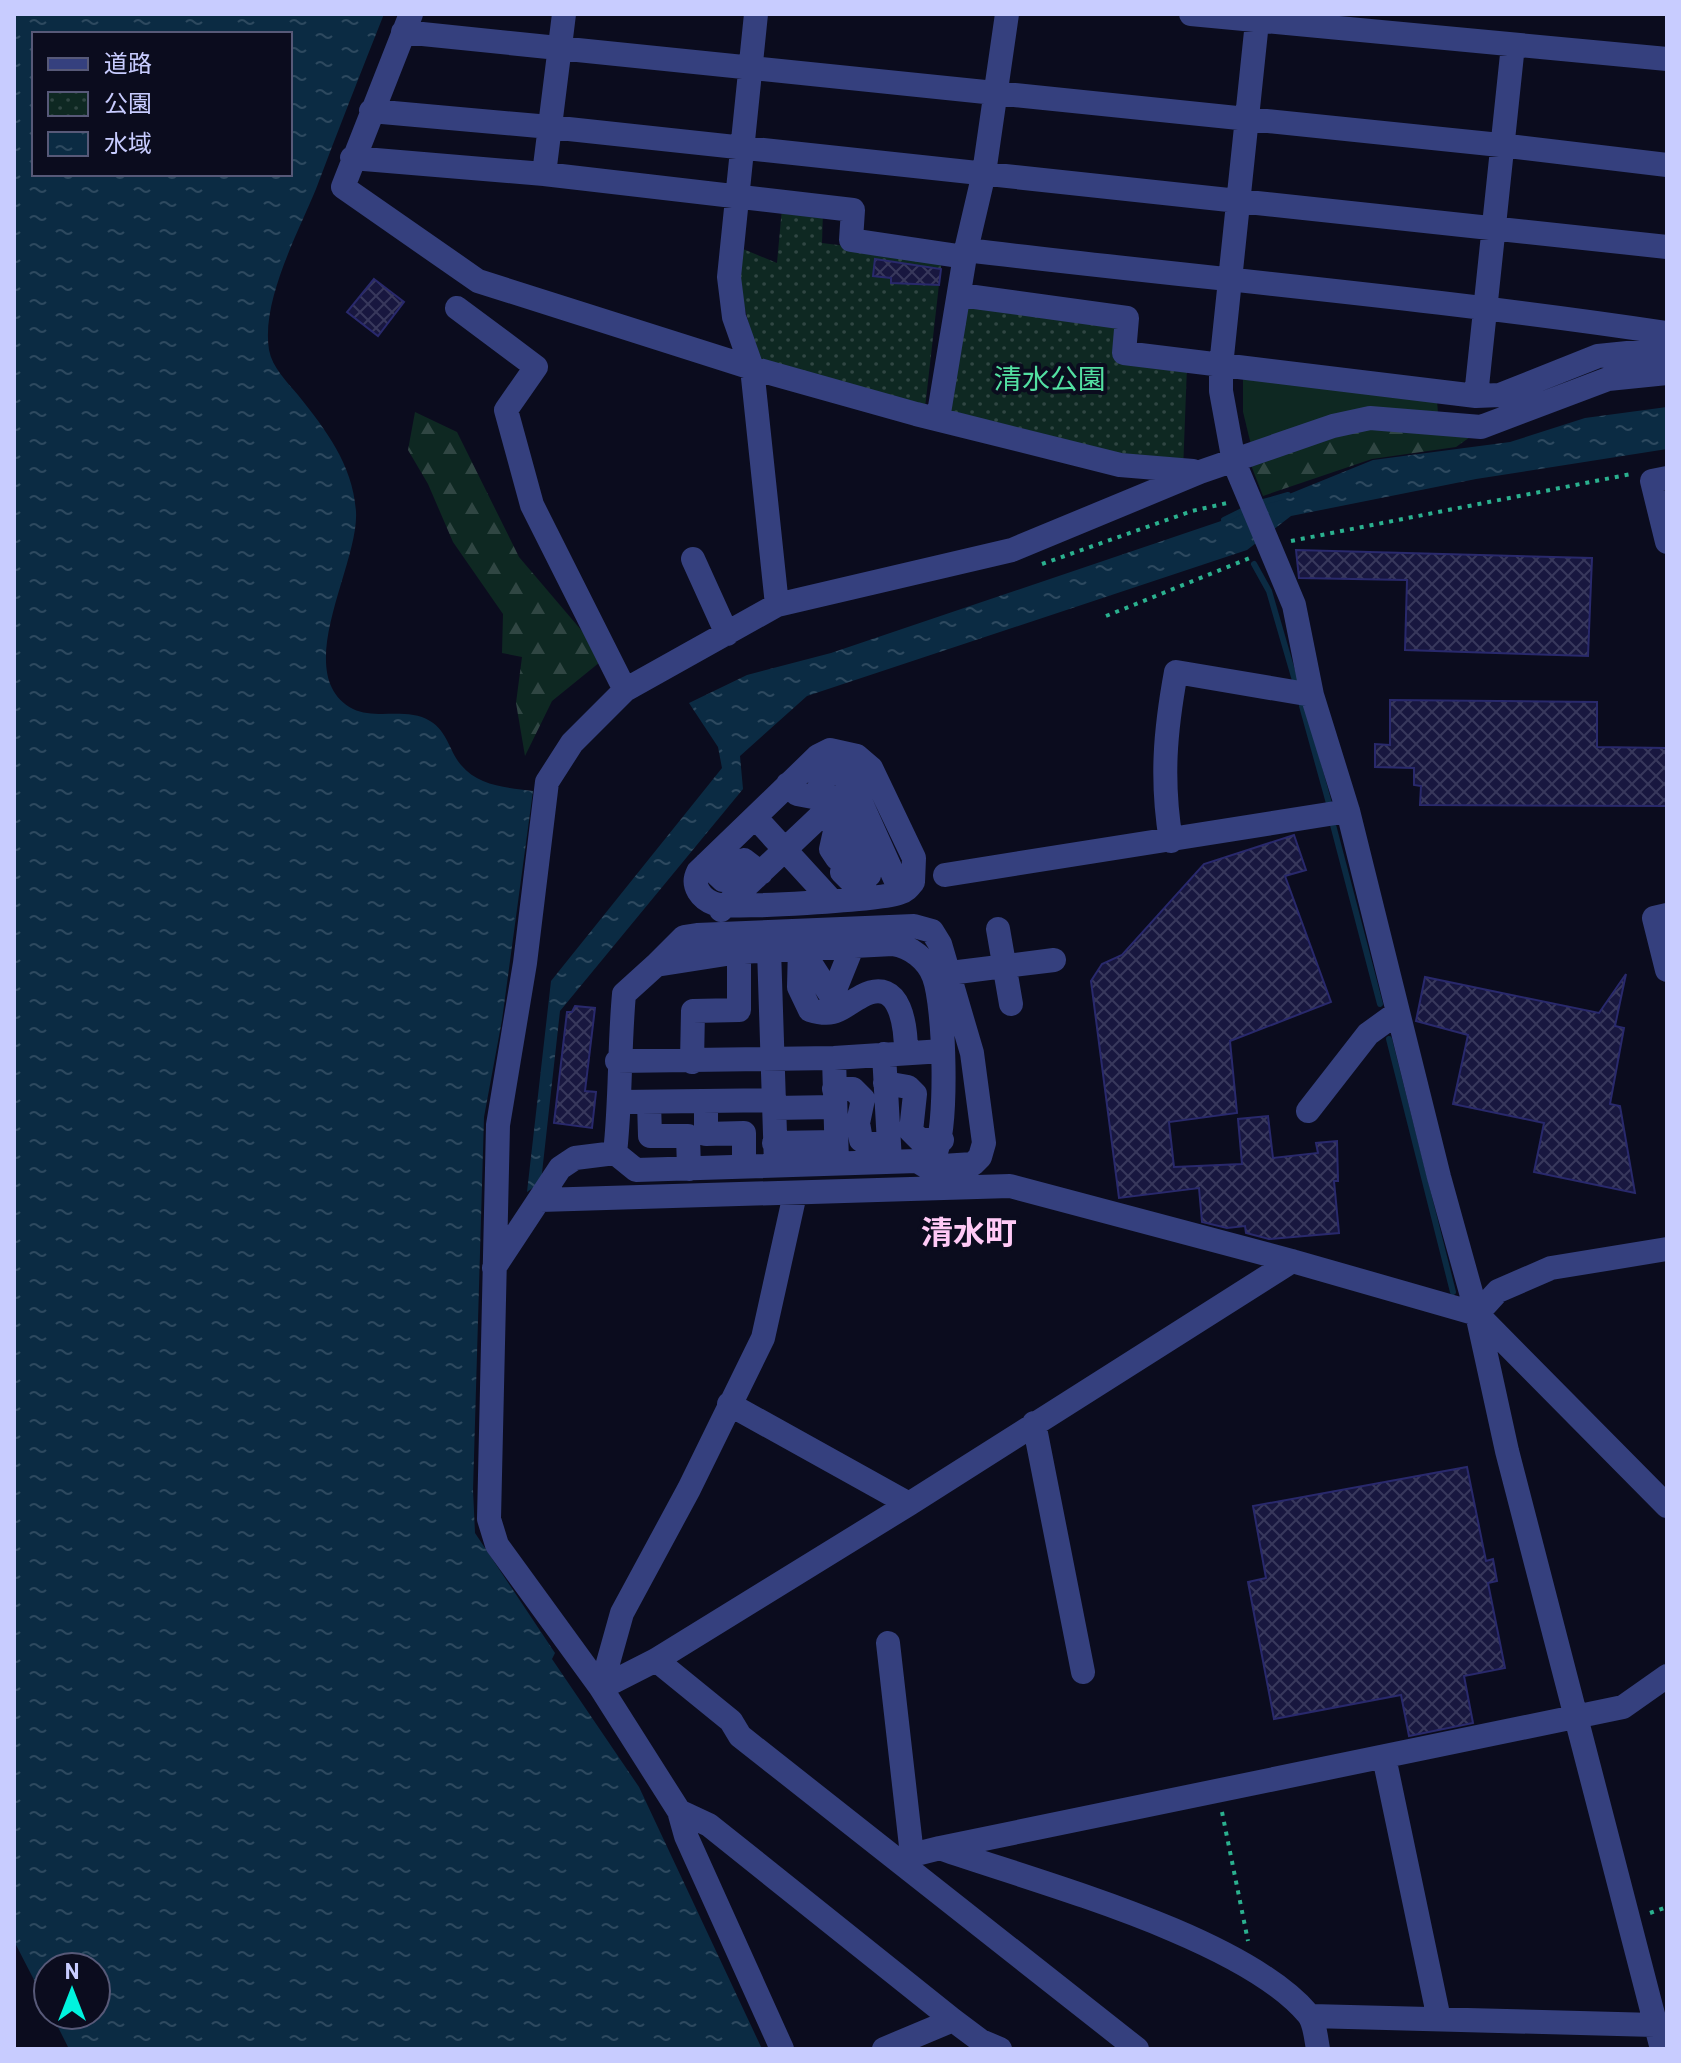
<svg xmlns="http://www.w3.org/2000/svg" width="1681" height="2063" viewBox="0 0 1681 2063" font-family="Barlow,'Noto Sans JP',sans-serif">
  <defs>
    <pattern id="forest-firs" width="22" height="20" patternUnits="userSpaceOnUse" patternTransform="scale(2)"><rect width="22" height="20" fill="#0e2822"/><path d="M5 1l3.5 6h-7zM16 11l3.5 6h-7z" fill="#304643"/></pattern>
    <pattern id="park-dots" width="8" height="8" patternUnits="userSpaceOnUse" patternTransform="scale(2)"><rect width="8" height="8" fill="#0e2822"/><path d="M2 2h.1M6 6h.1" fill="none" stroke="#304643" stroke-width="1.8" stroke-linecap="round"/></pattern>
    <pattern id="water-ripples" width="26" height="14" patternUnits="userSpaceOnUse" patternTransform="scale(2)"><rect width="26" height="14" fill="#0b2b43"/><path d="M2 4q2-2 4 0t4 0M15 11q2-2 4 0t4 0" fill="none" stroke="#2d495f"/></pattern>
    <pattern id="building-cross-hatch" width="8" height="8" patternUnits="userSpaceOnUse" patternTransform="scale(2)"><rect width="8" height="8" fill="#18173f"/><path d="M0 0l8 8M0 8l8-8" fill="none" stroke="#38385c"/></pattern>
  </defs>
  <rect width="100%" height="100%" fill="#0b0c1e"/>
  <!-- grass -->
  <path fill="#0e2822" d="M1243,379L1437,400L1438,413L1251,445L1243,412Z"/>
  <!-- forest -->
  <path fill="url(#forest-firs)" d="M415,412L457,432L519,557L605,658L552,701L525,756L516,703L522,657L502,653L503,614L453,542L428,484L408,450Z
    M1379,425L1480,430L1456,447L1372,459L1263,496L1251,465L1308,443Z"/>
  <!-- park -->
  <path fill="url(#park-dots)" d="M782,208L823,211L822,243L942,258L925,408L759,363L738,282L743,249L777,263Z
    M962,299L1121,320L1116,361L1187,366L1183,471L952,423L945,398Z"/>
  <!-- water -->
  <path fill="url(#water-ripples)" fill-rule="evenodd" d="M14,14H384C361,72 338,130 316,189C298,233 261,301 269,350C272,367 287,382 298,395C326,430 353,465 356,512C359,566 289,675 353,709C375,720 407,707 430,721C448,732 449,751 461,765C478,786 508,788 533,791L502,1020L484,1117L473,1490L475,1533L555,1653L552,1659L639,1787L762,2049H69L52,2015H96V1967H48V2007L14,1941ZM34,34H290V174H34Z
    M1667,407V449L1476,479L1291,516L1247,550L807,696L740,756L743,789L560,1011L541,1182L527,1192L551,981L722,768L718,747L689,703L747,675L831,653L1230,518L1373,460L1510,442L1585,418Z"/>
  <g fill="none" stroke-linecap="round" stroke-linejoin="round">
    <!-- stream -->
    <path stroke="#0b2b43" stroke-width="6" d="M1256,504L1288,495
      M1224,520L1246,509
      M1254,564L1269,591L1296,684
      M1302,706L1330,807
      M1332,821L1380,1004
      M1389,1039L1453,1292"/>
  </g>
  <!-- building -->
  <path fill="url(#building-cross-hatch)" stroke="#29296c" stroke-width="2" d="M875,259L941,269L939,285L891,283V278L873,276Z
    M374,279L404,302L378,336L347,312Z
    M1296,550L1592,558L1588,656L1405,650L1407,580L1299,578Z
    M1390,700L1597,702V747L1667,748V806L1420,805L1421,786L1414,785V768L1375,767V744L1390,745Z
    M1294,835L1306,870L1285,876L1331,1002L1230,1041L1237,1113L1169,1122L1174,1167L1242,1164L1238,1119L1268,1116L1273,1158L1318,1153L1316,1143L1337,1141L1338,1181H1334L1339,1233L1269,1239L1246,1233L1245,1226L1227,1228L1202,1222L1199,1188L1119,1198L1091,981L1102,964L1122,955L1204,864Z
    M1626,974L1615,1026L1624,1028L1610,1104L1620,1106L1635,1193L1534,1172L1544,1123L1453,1104L1468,1035L1416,1021L1425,977L1599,1013Z
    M575,1006L595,1008L585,1091L596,1092L592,1128L554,1123L567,1012H572Z
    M1467,1467L1486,1561L1493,1559L1497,1581L1488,1583L1505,1668L1464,1676L1473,1723L1409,1736L1401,1695L1274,1719L1248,1582L1266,1578L1253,1506Z"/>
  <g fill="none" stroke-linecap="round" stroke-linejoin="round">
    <!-- path -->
    <path stroke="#2bb18f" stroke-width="4" stroke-dasharray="4 6" stroke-linecap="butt" d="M1291,541L1631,474
      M1042,564L1192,511L1227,503
      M1106,616L1250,558
      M1222,1812L1248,1941
      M1650,1913L1667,1907"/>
    <!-- minor -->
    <path stroke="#35407e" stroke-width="24" d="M411,14L343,187L478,281L752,368L916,414L1120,465L1193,471
      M756,14L729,277L734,317L752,368L777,605
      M1191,14L1667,59
      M1257,22L1221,366V391L1234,462L1294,605L1312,695L1348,811L1439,1177L1477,1314L1507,1451L1662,2049
      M403,32L1500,145L1667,165
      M371,111L550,127L1667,247
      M352,158L544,174L853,210L851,240L965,257
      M544,174L564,14
      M966,250C1200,278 1434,298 1667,333
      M960,295L1127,318L1124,353L1476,396L1500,395L1598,356L1667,349
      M457,308L536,367L506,410L532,505L625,690
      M1476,396L1513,45
      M938,419L966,250L984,173L1007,14
      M1667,478L1652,481L1667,542
      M693,559L727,634
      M830,750L857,756L871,768L914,858L913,882C909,887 906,891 899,893C882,900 731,909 715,904C701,899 691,886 698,872L818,756Z
      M788,784L797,794L813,797L830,771L844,773L853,785L901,892
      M837,800L851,828L835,831L831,849L837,858C850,859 857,854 868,863L869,875L860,883L851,881L842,872L845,857L858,847L851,828
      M755,817L832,901
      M1171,841C1161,780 1165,732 1176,672L1312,695
      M706,864L723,880L744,860L761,873
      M945,875L1348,811
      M721,910L871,768
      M1667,915L1654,918L1667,970
      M998,929L1011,1004
      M893,944C910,946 928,960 934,977C945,1007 948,1127 935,1154L917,1161L636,1170L615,1153C621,1100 619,1048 624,994L656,965L739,952Z
      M800,947L799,987L810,1010C836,1018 840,1008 862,996C902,975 906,1030 906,1053
      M800,947L832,997L853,945
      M769,949L776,1165
      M656,965L684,937L697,935L914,926L932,931L940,944L972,1053L984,1143L980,1157L973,1164L927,1167L917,1161
      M934,975L1054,960
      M884,1054L890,1162
      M834,1058L837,1163
      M617,1061L834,1058L943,1051
      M692,1062L693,1011L739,1010V952
      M885,1083L908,1087L915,1094L911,1131L920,1140H942
      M834,1089H853L863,1099L858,1123L861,1140L869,1144H888
      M706,1101V1134L744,1133V1166
      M620,1102L774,1100
      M649,1102L650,1136H688L689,1169
      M774,1108L834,1107
      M1308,1111L1368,1034L1397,1013
      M774,1143L836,1142
      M540,1200L1010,1186L1292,1261L1477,1314L1667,1506
      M494,1268L560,1168L575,1158L615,1153
      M1477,1314L1498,1291L1551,1268L1667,1249
      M729,1404L909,1504
      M1034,1423L1083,1672
      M888,1643L912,1855
      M656,1660L731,1721L740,1736L1137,2049
      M601,1688L656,1660L909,1504L1292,1261
      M601,1688L622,1613L689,1489L763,1338L795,1194
      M1384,1757L1439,2019
      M679,1811L709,1825L953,2020L981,2041L1000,2049
      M942,1849C1040,1883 1243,1937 1308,2014C1315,2022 1316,2039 1318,2049
      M901,1863L912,1855L940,1848L1623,1707L1667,1676
      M1311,2016L1655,2025
      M782,2049L686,1836L679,1811L601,1688L497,1545L489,1519L498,1125L525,963L547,782L572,743L625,690L777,605L1012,550L1200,472L1333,426L1370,418L1481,427L1608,379L1667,373
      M884,2049L953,2020"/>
  </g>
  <g text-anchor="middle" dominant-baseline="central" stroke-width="8" stroke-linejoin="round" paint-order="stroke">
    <!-- park labels -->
    <g font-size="28" fill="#53e0a2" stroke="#0b0c1e">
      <text x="1050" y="378">清水公園</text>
    </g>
    <!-- quarter labels -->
    <g font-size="32" font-weight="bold" fill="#ffcaf6" stroke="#0b0c1e">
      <text x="969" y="1231">清水町</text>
    </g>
  </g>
  <!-- border -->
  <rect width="1681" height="2063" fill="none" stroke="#c8ccff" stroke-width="32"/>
  <!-- legend -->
  <rect x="32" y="32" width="260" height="144" fill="#0b0c1e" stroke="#575978" stroke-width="2"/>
  <rect x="48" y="58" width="40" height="12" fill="#35407e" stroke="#575978" stroke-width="2"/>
  <text x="104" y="72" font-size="24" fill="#c8ccff">道路</text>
  <rect x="48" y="92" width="40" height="24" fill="url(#park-dots)" stroke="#575978" stroke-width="2"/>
  <text x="104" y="112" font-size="24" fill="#c8ccff">公園</text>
  <rect x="48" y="132" width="40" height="24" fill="url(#water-ripples)" stroke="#575978" stroke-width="2"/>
  <text x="104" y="152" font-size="24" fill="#c8ccff">水域</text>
  <!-- north arrow -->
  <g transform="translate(72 1991)"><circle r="38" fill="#0b0c1e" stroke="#575978" stroke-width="2"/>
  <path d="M0-6L14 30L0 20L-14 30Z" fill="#00f3de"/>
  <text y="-12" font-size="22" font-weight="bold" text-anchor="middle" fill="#c8ccff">N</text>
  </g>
</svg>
